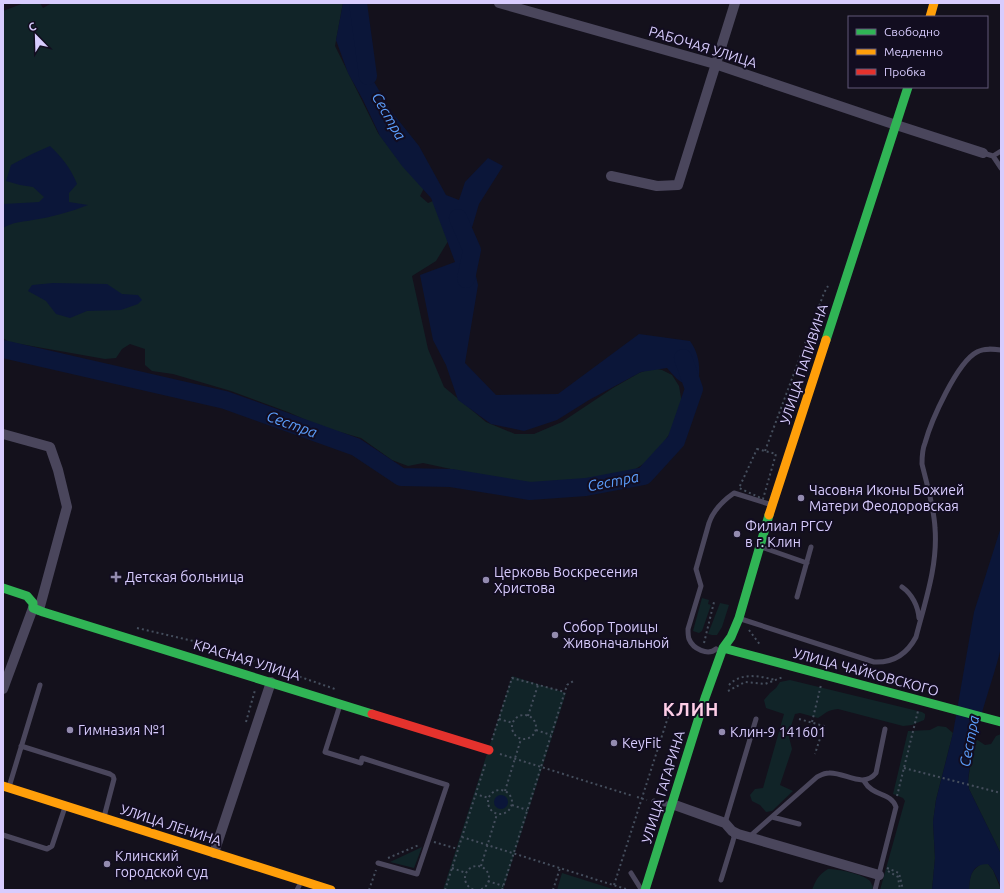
<svg xmlns="http://www.w3.org/2000/svg" width="1004" height="893" viewBox="0 0 1004 893" font-family="Ubuntu,sans-serif">
  <rect width="100%" height="100%" fill="#14111c"/>
  <!-- green -->
  <path fill="#112428" d="M24,3H40L43,8L52,3H343L335,46L378,133L402,164L424,188L420,196L428,203L438,199L450,238L436,261L412,276L428,349L444,387L486,422L515,434H534L562,422L613,388L639,373L653,368L662,370L672,375L679,386L682,404L672,430L660,448L645,463L629,473L614,477L565,484L525,485L423,463L408,466L392,460L361,438L322,427L288,412L231,391L173,374L152,371L145,365V349L130,344L122,349L116,358L105,359L9,342L3,338V11Z
    M702,598L709,600L708,604L711,605L702,631L699,633L693,631Z
    M720,603L729,605L722,627L717,635H712L708,634Z
    M512,676L566,693L503,890H443Z
    M790,680L922,712L925,714V717L924,720L912,725L903,726L838,709C827,710 826,713 818,718L800,713L795,714L790,729L789,737L792,749L780,785L793,791L772,811L766,812L760,805L752,801L750,795L755,789L763,788L784,714L766,708L764,700L770,693L776,688L780,682Z
    M938,726L946,727L953,733L936,800L933,822L935,858L932,890H880L904,804L905,801L903,798L893,794L908,731L930,730Z
    M975,733L976,739L985,745L991,744L996,736L1001,734V854L969,789L968,781Z
    M422,847L414,868L390,862Z
    M981,864H988L993,870L1001,890H969C970,876 970,872 981,864Z
    M828,869C838,869 863,874 870,881C871,883 872,885 873,887L872,890H812C816,880 818,875 828,869Z
    M562,873L616,890H557Z"/>
  <!-- water -->
  <path fill="#0b1639" d="M343,3H360L358,20L365,51L373,80L391,111L419,146L446,195L459,200L465,182L488,158L503,166L479,204L468,241L478,285L465,363L496,395L558,394L639,334L690,341C698,352 700,364 699,376C685,392 677,379 667,368L641,372L589,400L557,420L524,431L491,424L458,400L446,365L433,340L420,275L455,262L431,198L402,166L380,136L363,100L348,73L336,40Z
    M50,146C62,157 71,169 77,184L69,193V202L88,205C70,212 52,217 33,220C22,222 13,222 3,228V204L39,202L44,197L33,187L20,185L6,181L11,165L32,154Z
    M53,283L107,284L122,294L138,295L142,300L138,304L121,310L87,311L70,318L56,314L46,301L28,291L32,285Z
    M1001,527V648C992,684 978,718 972,755C970,767 967,777 969,789L1001,854V887L993,870L988,864C971,864 970,877 969,890H932L935,858L933,822L936,800L953,733L974,612Z
    M494 802a7 7 0 1 1 14 0a7 7 0 1 1-14 0Z"/>
  <g fill="none" stroke-linecap="round" stroke-linejoin="round">
    <!-- river -->
    <path stroke="#0b1639" stroke-width="18" d="M358,3L368,76
      M458,218L472,250L466,279
      M3,349L225,400L356,447L401,477L451,478L530,491L586,487L644,476L676,441L694,389L683,358"/>
    <!-- path -->
    <path stroke="#454e5d" stroke-width="2" stroke-dasharray="2 3" stroke-linecap="butt" d="M757,449L776,454L763,499L739,488Z
      M765,451L824,293L828,286
      M137,628L202,643L335,689
      M749,630L761,646
      M704,643L714,602
      M729,685C741,672 760,676 775,680
      M728,691L745,682L765,684L783,677
      M512 727a12 12 0 1 1 24 0a12 12 0 1 1-24 0Z
      M528,716L538,685
      M499,719L513,723
      M799,719L824,726L815,754
      M246,722L255,690
      M812,722L821,685
      M536,730L551,735
      M492,740L512,678L565,692
      M500,754L633,796
      M904,768L1001,793
      M488 802a12 12 0 1 1 24 0a12 12 0 1 1-24 0Z
      M505,791L521,739
      M475,794L489,798
      M897,796L918,711
      M637,797L647,800
      M512,805L527,810
      M462,837L629,890
      M434,842L458,849
      M388,858L419,845
      M481,866L497,814
      M465 878a12 12 0 1 1 24 0a12 12 0 1 1-24 0Z
      M452,868L466,873
      M887,868L899,873L903,890
      M888,871L898,877L900,890
      M488,881L503,886
      M614,885L669,714
      M369,890L376,870
      M445,890L486,762
      M502,890L567,685L575,680
      M553,890L560,868"/>
    <!-- lane -->
    <path stroke="#4a465c" stroke-width="5" d="M983,153L993,156L1001,168
      M993,156L1001,151
      M764,548L807,563
      M902,587C912,594 918,606 919,618
      M797,597L811,547
      M741,619L874,662C893,663 907,654 916,637C925,602 938,565 935,528C934,507 927,485 922,464C922,457 922,450 925,443C931,421 957,362 977,352C984,348 993,349 1001,350
      M716,649C708,656 693,649 689,639C688,636 688,632 688,629L701,586L696,569L709,523C713,511 724,500 734,493L769,504
      M340,705L325,752L361,763L362,758L447,785L417,874L378,863
      M21,746L110,774L113,776L114,779L104,817
      M864,781C873,797 891,792 896,807L875,890
      M9,787L40,685
      M654,801L662,804H668
      M772,817L799,824
      M725,823L756,719
      M3,835L47,849L52,846L65,807
      M749,837L817,777C821,775 824,773 829,773C845,772 863,789 876,773L885,729
      M631,873L641,889
      M721,880L733,841L734,837L732,832
      M297,890L299,886"/>
    <!-- street -->
    <path stroke="#4a465c" stroke-width="10" d="M499,3L715,64L887,122L983,153
      M611,176L657,186L678,185L735,3
      M3,434L50,447L58,470L67,507L39,610
      M3,689L33,608
      M672,804L725,823L732,831L738,834L879,875
      M214,853L271,682"/>
    <!-- fast -->
    <path stroke="#30b455" stroke-width="9" d="M826,340L908,87
      M3,588L27,596L33,603V608L43,612L372,714
      M723,648L1001,722
      M645,890L705,698L723,648L731,637L739,618L769,515"/>
    <!-- slow -->
    <path stroke="#ff9f0a" stroke-width="9" d="M930,17L934,3
      M769,515L826,340
      M3,786L331,890"/>
    <!-- jam -->
    <path stroke="#e5322d" stroke-width="9" d="M372,714L489,750"/>
  </g>
  <!-- markers -->
  <g fill="#938baf" stroke="#120d20" stroke-width="1.5">
    <circle cx="801" cy="498" r="4"/>
    <circle cx="737" cy="534" r="4"/>
    <path d="M114 571h4v4h4v4h-4v4h-4v-4h-4v-4h4z"/>
    <circle cx="486" cy="580" r="4"/>
    <circle cx="555" cy="635" r="4"/>
    <circle cx="70" cy="730" r="4"/>
    <circle cx="722" cy="732" r="4"/>
    <circle cx="614" cy="743" r="4"/>
    <circle cx="107" cy="864" r="4"/>
  </g>
  <g text-anchor="middle" dominant-baseline="central" stroke-width="4" stroke-linejoin="round" paint-order="stroke">
    <!-- street labels -->
    <g font-size="14" fill="#d8ccfe" stroke="#120d20">
      <text transform="translate(703 47) rotate(17)">РАБОЧАЯ УЛИЦА</text>
      <text transform="translate(804 364) rotate(-72)">УЛИЦА ПАПИВИНА</text>
      <text transform="translate(247 660) rotate(17)">КРАСНАЯ УЛИЦА</text>
      <text transform="translate(866 672) rotate(15)">УЛИЦА ЧАЙКОВСКОГО</text>
      <text transform="translate(663 787) rotate(-73)">УЛИЦА ГАГАРИНА</text>
      <text transform="translate(171 825) rotate(18)">УЛИЦА ЛЕНИНА</text>
    </g>
    <!-- poi labels -->
    <g font-size="14" fill="#d8ccfe" stroke="#120d20" text-anchor="start">
      <text x="809" y="490">Часовня Иконы Божией<tspan x="809" dy="16">Матери Феодоровская</tspan></text>
      <text x="745" y="526">Филиал РГСУ<tspan x="745" dy="16">в г. Клин</tspan></text>
      <text x="494" y="572">Церковь Воскресения<tspan x="494" dy="16">Христова</tspan></text>
      <text x="125" y="577">Детская больница</text>
      <text x="563" y="627">Собор Троицы<tspan x="563" dy="16">Живоначальной</tspan></text>
      <text x="78" y="730">Гимназия №1</text>
      <text x="730" y="732">Клин-9 141601</text>
      <text x="622" y="743">KeyFit</text>
      <text x="115" y="856">Клинский<tspan x="115" dy="16">городской суд</tspan></text>
    </g>
    <!-- water labels -->
    <g font-size="15" font-style="italic" fill="#5c9ffd" stroke="#120d20">
      <text transform="translate(389 116) rotate(60)">Сестра</text>
      <text transform="translate(292 424) rotate(20)">Сестра</text>
      <text transform="translate(613 481) rotate(-11)">Сестра</text>
      <text transform="translate(969 741) rotate(-79)">Сестра</text>
    </g>
    <!-- district labels -->
    <g font-size="18" font-weight="bold" letter-spacing="1" fill="#fecee7" stroke="#120d20">
      <text x="691" y="709">КЛИН</text>
    </g>
  </g>
  <!-- border -->
  <rect width="1004" height="893" fill="none" stroke="#d8ccfe" stroke-width="8"/>
  <!-- legend -->
  <rect x="848" y="16" width="140" height="72" fill="#120d20" stroke="#615979"/>
  <rect x="856" y="29" width="20" height="6" fill="#30b455" stroke="#615979"/>
  <text x="884" y="36" font-size="12" fill="#d8ccfe">Свободно</text>
  <rect x="856" y="49" width="20" height="6" fill="#ff9f0a" stroke="#615979"/>
  <text x="884" y="56" font-size="12" fill="#d8ccfe">Медленно</text>
  <rect x="856" y="69" width="20" height="6" fill="#e5322d" stroke="#615979"/>
  <text x="884" y="76" font-size="12" fill="#d8ccfe">Пробка</text>
  <!-- north arrow -->
  <g transform="translate(36 36) rotate(337)" stroke="#120d20" stroke-width="3" paint-order="stroke">
  <path d="M0-3L7 15L0 10L-7 15Z" fill="#d8ccfe"/>
  <text y="-6" font-size="11" font-weight="bold" text-anchor="middle" fill="#d8ccfe">С</text>
  </g>
</svg>
